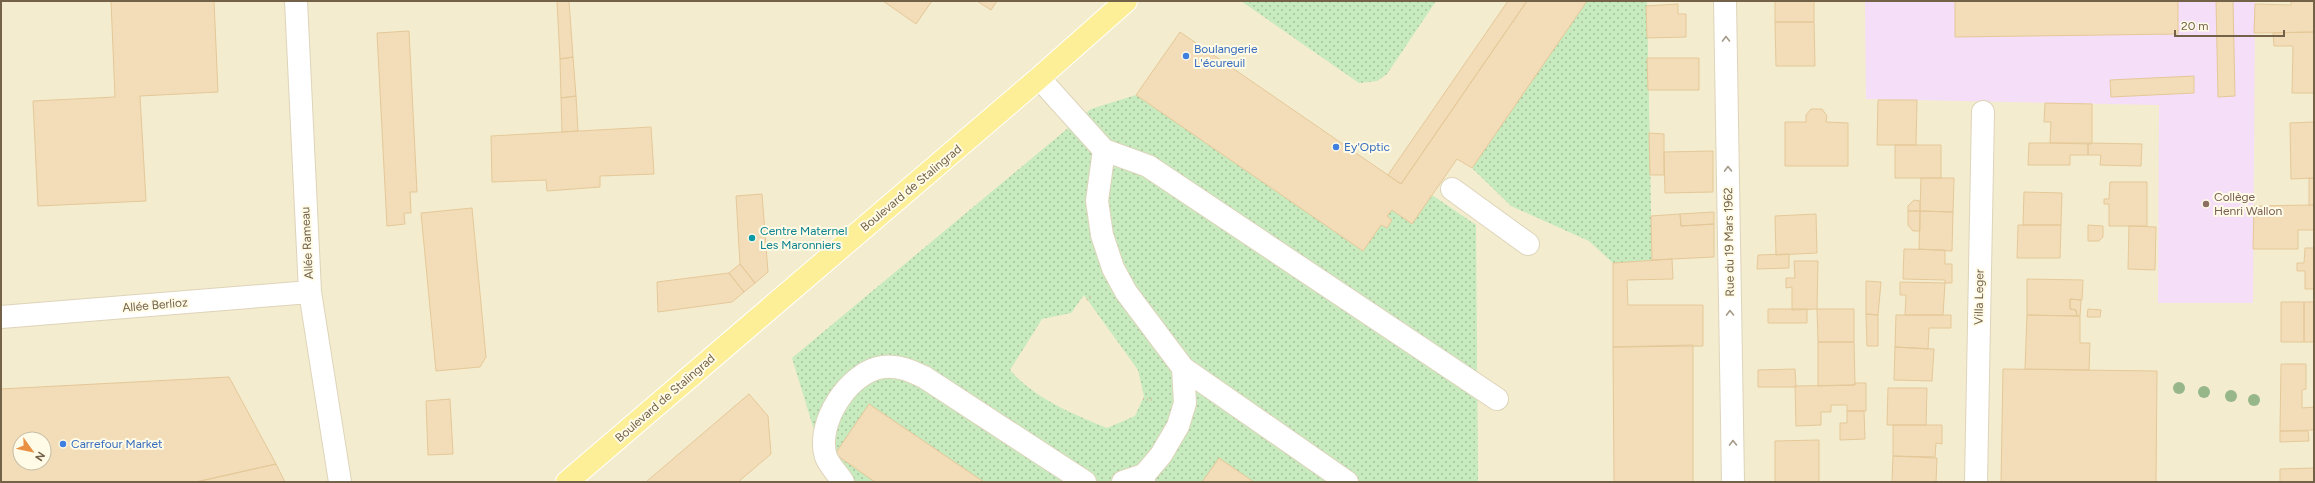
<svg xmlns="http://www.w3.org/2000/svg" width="2315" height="483" viewBox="0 0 2315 483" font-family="Figtree,sans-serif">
  <defs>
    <pattern id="grass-dots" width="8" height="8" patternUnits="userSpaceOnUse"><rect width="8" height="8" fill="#c7eabf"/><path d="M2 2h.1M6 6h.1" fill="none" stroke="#a6c19d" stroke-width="1.8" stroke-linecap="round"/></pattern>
  </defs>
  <rect width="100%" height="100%" fill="#fcf8e1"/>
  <!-- residential -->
  <path fill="#f4eccf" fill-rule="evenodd" d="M1,1H2314V482H1ZM20,439H44V463H20Z"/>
  <!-- education -->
  <path fill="#f5def8" d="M1865,1H2255L2253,303H2158L2159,105L1866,99Z"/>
  <!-- grass -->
  <path fill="url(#grass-dots)" fill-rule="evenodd" d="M1241,1H1436L1387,74L1377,81L1359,83Z
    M1587,1H1647L1652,260L1613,263L1589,241L1511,206L1472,168Z
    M1136,95L1363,251L1381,225L1387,228L1392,220L1387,216L1392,210L1412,224L1432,195L1476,225L1478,482H830L792,358L1091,109ZM1084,295L1138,370L1144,396L1135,416L1107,428C1073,414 1035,399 1010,370L1042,319L1071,313Z"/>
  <!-- building -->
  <path fill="#f2ddb8" stroke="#e5c898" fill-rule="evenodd" d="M111,1H214L218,92L140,96L146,201L38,206L33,101L115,97Z
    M557,1H569L573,57L560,59Z
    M883,1H932L916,24Z
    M977,1H997L991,10Z
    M1508,1H1527L1401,184L1388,175Z
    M1527,1H1587L1472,168L1457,159L1412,224L1392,210L1387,216L1392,220L1387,228L1381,225L1363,251L1136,95L1180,32L1401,184Z
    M1775,1H1814V22H1775Z
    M1955,1H2178V34L1955,37Z
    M2216,1H2233L2235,96L2218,97Z
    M2291,1H2314V32L2254,33L2255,4L2291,5Z
    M1678,4V14H1686V37L1647,38L1646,6Z
    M1775,22H1814L1815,66H1776Z
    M409,31L417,192H410L411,213H404L405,224L387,226L377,33Z
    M2314,32V93H2292L2293,46H2274L2273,33Z
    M573,57L576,96L561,98L560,59Z
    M1647,58H1699V90H1648Z
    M2194,76V93L2111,97L2110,80Z
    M576,96L578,131L562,132L561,98Z
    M1878,100H1917L1916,145H1877Z
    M2045,103L2092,104V144L2050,143L2051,122H2044Z
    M1811,109H1822L1827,116L1826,122L1848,123V166H1785V122H1806V115Z
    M2314,122V178L2291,179L2290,123Z
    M651,127L654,174L600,176V187L547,191L546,180L492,182L491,136Z
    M1649,133L1664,134V175H1650Z
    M2029,143H2088V155H2070V165H2028Z
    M2088,143L2142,144L2141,166L2100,165L2101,155H2088Z
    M1895,145H1941V178H1895Z
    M1713,151V192L1665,193L1664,152Z
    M1921,178H1954L1953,212L1920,211Z
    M2309,178H2314V205H2309Z
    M2110,182H2147V226H2109V204H2104V199H2109Z
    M2024,192L2062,193L2061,225H2023Z
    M762,194L768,272L755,283L740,264L736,196Z
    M1914,200L1920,201V211H1908V206Z
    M2309,205H2314V230H2298V249H2253L2254,206Z
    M472,208L486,357L480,367L436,371L421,213Z
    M1908,211H1920V231H1913L1908,225Z
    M1920,211L1953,212L1952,251L1919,249Z
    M1714,212V224L1681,226L1680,214Z
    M1680,214L1681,226L1714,224V257L1652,260L1651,216Z
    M1816,214L1817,253L1776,255L1775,216Z
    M2018,225H2061L2060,258H2017Z
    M2088,225L2103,226V237L2099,241H2088Z
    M2129,226L2156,227L2155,270L2128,269Z
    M2305,248H2314V289H2305V271H2297V263H2304Z
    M1904,249L1945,250V264H1952V283H1945V280L1903,279Z
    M1789,254V268L1757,269L1758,255Z
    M1672,259L1673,279L1627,280L1628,305H1703V346L1613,347V263Z
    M1794,261H1818L1817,309L1792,310V287L1786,288V278H1795Z
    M740,264L755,283L744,292L729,273Z
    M729,273L744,292L732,302L658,312L657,282Z
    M2027,279L2083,280L2082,300L2070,299V309L2076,310L2077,316L2027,315Z
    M1866,281L1881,282L1878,315L1866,314Z
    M1900,282L1945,283L1943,315H1905L1906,295H1900Z
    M2070,299L2081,300L2080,316H2077L2076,310L2070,309Z
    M2281,302H2304V342H2281Z
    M2304,302H2314V342H2304Z
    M1768,309H1807V323H1768Z
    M1817,309H1854V342H1818Z
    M2088,309L2101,310L2100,317H2087Z
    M1866,314L1878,315V346H1867Z
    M1896,315H1951V328H1929L1928,349L1895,347Z
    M2027,315L2080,316V343H2090L2089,370L2025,369Z
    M1818,342H1854L1855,385L1818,386Z
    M1693,345V482H1614L1613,347Z
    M1895,347L1934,349L1932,381L1894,380Z
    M2281,364H2306V389L2302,390V408L2314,407V430L2280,431Z
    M1795,369L1796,387H1758V370Z
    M2003,369L2157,371L2156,482H2001Z
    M229,377L276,464L196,482H1V389ZM20,439H44V463H20Z
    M1855,383H1866V411H1847V405H1831V412H1821V425L1796,426L1795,386L1855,385Z
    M1888,388H1927L1926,425H1887Z
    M749,394L768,416L771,454L738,482H646Z
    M450,399L453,454L428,455L426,401Z
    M869,404L984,482H875L835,454Z
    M1847,411H1864L1865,439L1840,440V423H1847Z
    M1893,425H1942V444L1936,443L1935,457L1893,456Z
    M2280,431H2308L2309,441L2280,442Z
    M1819,440V482H1775V441Z
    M1893,456L1937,458L1936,482H1892Z
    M1219,458L1254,482H1202Z
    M276,464L285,482H196Z
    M2314,468V482H2280V469Z"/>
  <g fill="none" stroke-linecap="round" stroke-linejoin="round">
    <defs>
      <path id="minor" d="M296,1L310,292L340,482
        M1725,1L1733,482
        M1039,78L1104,150L1097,201L1102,235L1113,268L1126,292L1183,368L1185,403L1178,426L1161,455L1144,475V482
        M1104,150L1148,166L1497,399
        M1452,189L1528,244
        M1,317L310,292
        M1183,368L1347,482
        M843,482C838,474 829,465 826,457C815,424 849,371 883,367C899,365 911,371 924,377L1085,482
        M1123,482L1144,475
        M1976,482L1983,112"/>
      <path id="major" d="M567,482L1039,78L1126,1"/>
    </defs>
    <!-- minor casing -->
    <use href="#minor" stroke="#ded4ba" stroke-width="24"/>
    <!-- major casing -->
    <use href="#major" stroke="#fff" stroke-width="24"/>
    <!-- path -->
    <path stroke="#d7c19c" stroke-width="2.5" stroke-dasharray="1 3" stroke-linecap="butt" d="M1087,300L1092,294
      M1143,399L1155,400"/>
    <!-- minor -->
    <use href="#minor" stroke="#fff" stroke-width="22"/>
    <!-- major -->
    <use href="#major" stroke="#fdef98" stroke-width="22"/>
  </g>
  <!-- trees -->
  <g fill="#97b68a">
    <circle cx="2179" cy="388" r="6"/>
    <circle cx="2204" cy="392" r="6"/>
    <circle cx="2231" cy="396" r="6"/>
    <circle cx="2254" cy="400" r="6"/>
  </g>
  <!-- one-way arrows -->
  <defs><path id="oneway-chevron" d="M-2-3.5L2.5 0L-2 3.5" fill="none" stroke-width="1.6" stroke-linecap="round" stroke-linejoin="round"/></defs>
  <g stroke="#a59988">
    <use href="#oneway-chevron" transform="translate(1726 39) rotate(-91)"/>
    <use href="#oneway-chevron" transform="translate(1728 169) rotate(-91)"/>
    <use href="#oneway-chevron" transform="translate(1730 313) rotate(-91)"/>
    <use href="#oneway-chevron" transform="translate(1733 443) rotate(-91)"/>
  </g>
  <!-- markers -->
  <g fill="#3f7fe0" stroke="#fffbe7" stroke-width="1.5">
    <circle cx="1186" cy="56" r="4"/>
    <circle cx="1336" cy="147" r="4"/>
    <circle cx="63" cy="444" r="4"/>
  </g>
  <circle fill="#8d6e63" stroke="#fffbe7" stroke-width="1.5" cx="2206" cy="204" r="4"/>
  <circle fill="#0f9aa8" stroke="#fffbe7" stroke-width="1.5" cx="752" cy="238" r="4"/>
  <g text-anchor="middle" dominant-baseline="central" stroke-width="4" stroke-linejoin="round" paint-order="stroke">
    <!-- shop labels -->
    <g font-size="12" fill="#366cbe" stroke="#fffbe7" text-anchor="start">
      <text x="1194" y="49">Boulangerie<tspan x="1194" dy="14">L'écureuil</tspan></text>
      <text x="1344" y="147">Ey'Optic</text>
      <text x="71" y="444">Carrefour Market</text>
    </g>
    <!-- street labels -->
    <g font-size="12" fill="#746248" stroke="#fffbe7">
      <text transform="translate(911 188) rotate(-40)">Boulevard de Stalingrad</text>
      <text transform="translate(1729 242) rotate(-91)">Rue du 19 Mars 1962</text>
      <text transform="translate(307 243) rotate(-93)">Allée Rameau</text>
      <text transform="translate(1979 297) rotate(-89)">Villa Leger</text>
      <text transform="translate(155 305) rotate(-5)">Allée Berlioz</text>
      <text transform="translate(665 398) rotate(-41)">Boulevard de Stalingrad</text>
    </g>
    <!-- education labels -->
    <g font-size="12" fill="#785e54" stroke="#fffbe7" text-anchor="start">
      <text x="2214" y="197">Collège<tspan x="2214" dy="14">Henri Wallon</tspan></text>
    </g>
    <!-- culture labels -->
    <g font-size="12" fill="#0d838f" stroke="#fffbe7" text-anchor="start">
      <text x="760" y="231">Centre Maternel<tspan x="760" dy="14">Les Maronniers</tspan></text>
    </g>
  </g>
  <!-- border -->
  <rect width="2315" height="483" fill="none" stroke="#746248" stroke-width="4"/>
  <!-- north arrow -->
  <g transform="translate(32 451) rotate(123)"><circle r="19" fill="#fffbe7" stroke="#c7bea7"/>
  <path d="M0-3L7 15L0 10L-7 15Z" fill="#e99043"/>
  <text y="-6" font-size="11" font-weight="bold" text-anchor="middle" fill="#746248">N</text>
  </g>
  <!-- scale -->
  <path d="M2175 30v6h109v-6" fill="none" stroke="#746248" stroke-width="2"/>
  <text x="2181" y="30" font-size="12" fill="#746248" stroke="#fffbe7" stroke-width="3" paint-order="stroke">20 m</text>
</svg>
